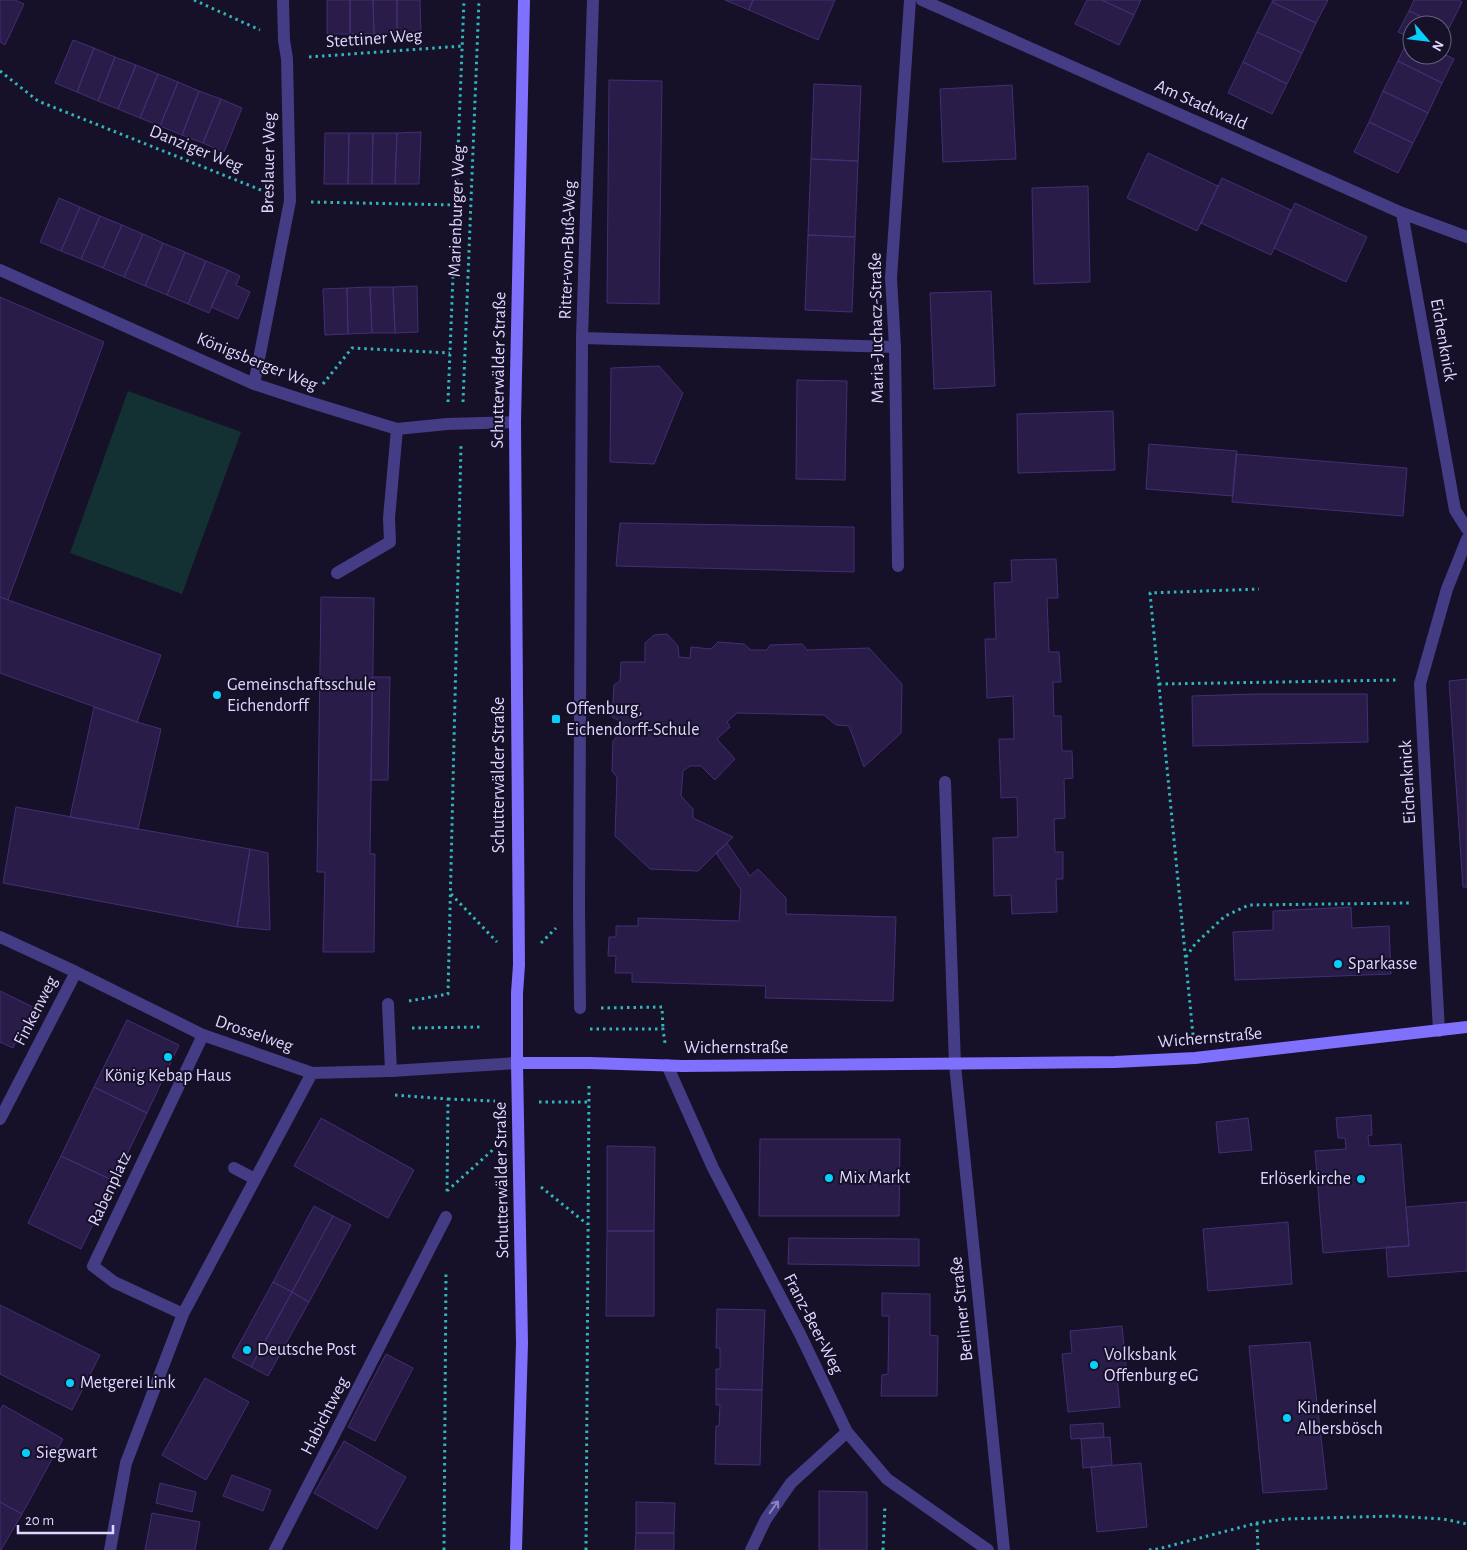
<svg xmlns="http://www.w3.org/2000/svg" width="1467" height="1550" viewBox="0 0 1467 1550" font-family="'Alegreya Sans',sans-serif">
  <rect width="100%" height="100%" fill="#161028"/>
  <!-- grass -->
  <path fill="#133032" d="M128,391L241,432L182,594L70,553Z"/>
  <!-- building -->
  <path fill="#291c49" stroke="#422f74" d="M0,0H15L24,4L5,45L0,42Z
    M327,0H350V34H327Z
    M350,0H373L374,34H350Z
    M373,0H397V34H374Z
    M397,0H420L421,34H397Z
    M725,0H753L749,10Z
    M753,0H835L818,40L749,10Z
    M1087,0H1102L1134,15L1119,45L1075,24Z
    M1102,0H1141L1134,15Z
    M1273,0H1328L1316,23L1272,2Z
    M1414,0H1459L1462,2L1448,30L1442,27V25H1439L1409,11Z
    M1272,2L1316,23L1302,53L1257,32Z
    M1409,11L1439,25H1412V38L1409,37L1398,32Z
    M1442,27L1448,30L1442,43Z
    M1257,32L1302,53L1287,84L1243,62Z
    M1409,37L1412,38V55H1442V53L1454,59L1442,83L1398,61Z
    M73,40L94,48L77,92L55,83Z
    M94,48L115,57L98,101L77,92Z
    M115,57L136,65L118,109L98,101Z
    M1398,61L1442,83L1428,113L1383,91Z
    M1243,62L1287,84L1272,114L1228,93Z
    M136,65L158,74L140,118L118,109Z
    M158,74L178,82L160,126L140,118Z
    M609,80L662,81L659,304L607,303Z
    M178,82L199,91L182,135L160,126Z
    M814,84L861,86L858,161L811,159Z
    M1012,85L1016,159L943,162L940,89Z
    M199,91L221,99L203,143L182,135Z
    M1383,91L1428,113L1413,143L1369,122Z
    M221,99L242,108L224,152L203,143Z
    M1369,122L1413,143L1398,173L1354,152Z
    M421,132L419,184H395L397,133Z
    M325,133H349L348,184H324Z
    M349,133H373L372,184H348Z
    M373,133H397L395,184H372Z
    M1148,153L1218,186L1197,231L1127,198Z
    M811,159L858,161L855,237L808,235Z
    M1222,178L1291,210L1271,255L1201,223Z
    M1088,186L1090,282L1034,284L1032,188Z
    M59,198L80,207L61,251L40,242Z
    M1295,203L1367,237L1346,282L1274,248Z
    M80,207L100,216L81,259L61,251Z
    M100,216L122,225L103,268L81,259Z
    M122,225L143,234L124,277L103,268Z
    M143,234L163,243L145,286L124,277Z
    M808,235L855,237L852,312L805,310Z
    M163,243L185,252L167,295L145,286Z
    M185,252L206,261L188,304L167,295Z
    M206,261L228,270L209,313L188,304Z
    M228,270L240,276L236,285L250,292L238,319L211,307Z
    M417,286L418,332L395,333L393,287Z
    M370,287H393L395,333H372Z
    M370,287L372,333L348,334L347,288Z
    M347,288L348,334L325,335L323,289Z
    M991,291L995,386L934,389L930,293Z
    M0,297L104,342L8,600L0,597Z
    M659,366L683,393L654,464L610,462L611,368Z
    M797,380L847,381L845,480L796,479Z
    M1113,411L1115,470L1018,473L1017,414Z
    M1149,444L1237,451L1233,496L1146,489Z
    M1236,454L1407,468L1403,516L1232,502Z
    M620,523L854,527V572L616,566Z
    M1056,559L1058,598H1047L1049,652H1059L1061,682H1053L1054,716H1061L1062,751H1072L1073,778L1064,779L1065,818L1054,819L1055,852H1063V879H1056L1057,912L1012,914L1011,895L994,896L993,838L1018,837L1017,797L1001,798L999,739H1014L1013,696L987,698L985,639H996L994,583L1012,582L1011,560Z
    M0,597L161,655L137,722L0,673Z
    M321,597L374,598L370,854H375L374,952H323L325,872H317Z
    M667,634L678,646L679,657L690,658L691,647L711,649L718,642L744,644L751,650H767L770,645L802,644L807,650L869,648L902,684L901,733L864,767L849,726L836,725L824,715L737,713L727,722L730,727L717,739L735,759L715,780L701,766H690L683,771L681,796L693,809V818L733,837L698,871L650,869L615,836L617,777L612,771L613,741L618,735V720L612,717L614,685L620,681L621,662H645V643L654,635Z
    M372,677H390L388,780H371Z
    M1467,679V887H1463L1449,681Z
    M1255,694H1367L1368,742L1193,746L1192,696Z
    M94,707L137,722L161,729L138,829L70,817Z
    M16,807L250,849L237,927L3,883Z
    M727,843L750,876L758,869L786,898V914L896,917L893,1001L765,998L766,986L632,982V973H615L616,956H608L609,937H616V926H638V918L739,921L741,890L716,853Z
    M250,849L268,853L270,930L237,927Z
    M1351,907L1352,928L1389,926L1391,974L1235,980L1233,932L1273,930V911Z
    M0,991L33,1007L13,1048L0,1042Z
    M127,1020L179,1045L147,1113L94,1087Z
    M94,1087L147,1113L114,1181L61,1156Z
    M1371,1115L1372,1135L1368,1136L1369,1146L1401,1144L1409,1246L1323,1253L1315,1151L1346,1149L1345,1138H1338L1336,1118Z
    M321,1118L414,1170L388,1218L294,1166Z
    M1248,1118L1252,1150L1219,1153L1216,1122Z
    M760,1139H900L899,1216H759Z
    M607,1146L655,1147L654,1231H607Z
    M61,1156L114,1181L81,1249L28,1223Z
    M1467,1202V1271L1388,1277L1386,1247L1409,1246L1406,1207Z
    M314,1206L333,1216L292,1292L273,1282Z
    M333,1216L351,1225L309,1302L292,1292Z
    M1288,1222L1292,1284L1208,1291L1203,1229Z
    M607,1231H654V1316H606Z
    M789,1238L919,1239V1266L788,1264Z
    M273,1282L292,1292L251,1367L232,1357Z
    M292,1292L309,1302L268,1376L251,1367Z
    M882,1293L930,1294V1335L938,1336L937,1396H881L882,1375L888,1374L889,1316H882Z
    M0,1305L100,1355L72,1410L0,1374Z
    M717,1309L765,1310L762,1390L716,1389V1369H720V1348H716Z
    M1122,1326L1127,1376L1117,1377L1120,1407L1068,1412L1062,1354L1072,1353L1070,1331Z
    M1310,1342L1327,1489L1263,1493L1249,1346Z
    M386,1354L413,1368L375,1441L348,1427Z
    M205,1378L249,1402L206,1480L162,1455Z
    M716,1389L762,1390L760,1465L715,1464L716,1426H719L720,1405H716Z
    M3,1405L63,1439L22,1514L0,1502V1410Z
    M1103,1423L1104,1437L1071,1439L1070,1425Z
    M1110,1437L1112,1465L1083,1468L1081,1439Z
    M344,1441L406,1477L377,1529L314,1493Z
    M1141,1463L1147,1527L1097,1532L1091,1467Z
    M232,1475L271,1490L263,1511L223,1496Z
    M160,1483L196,1492L192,1512L156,1503Z
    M819,1491L867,1492V1550H819Z
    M0,1502L22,1514L1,1550H0Z
    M636,1502L675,1503L674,1533H636Z
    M152,1513L200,1522L195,1550H145Z
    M636,1533H674V1550H635Z"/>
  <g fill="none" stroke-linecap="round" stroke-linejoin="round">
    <!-- path -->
    <path stroke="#31b6b9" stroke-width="3" stroke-dasharray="2.5 4" stroke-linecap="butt" d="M194,0L260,30
      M309,57L463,46
      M0,71L38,101L266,192
      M311,202L456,205
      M323,384L352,348L450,353
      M448,402L464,0
      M463,402L479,0
      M1159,684L1399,680
      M451,894L497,942
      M541,943L556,928
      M1186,957L1195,944L1225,916L1249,905L1409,903
      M409,1001L448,994L461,445
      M601,1008L662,1007L663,1029
      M412,1028L481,1027
      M590,1029H663L665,1043
      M1193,1035L1150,593L1259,589
      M395,1095L448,1099L447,1194
      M448,1099L495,1101
      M539,1102H589
      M541,1187L587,1224
      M447,1191L496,1147
      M1257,1523L1258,1550
      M444,1550L446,1271
      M586,1550L589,1086
      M883,1550L885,1505
      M1149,1550L1158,1549L1257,1523L1286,1519L1393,1516L1443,1519L1467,1524"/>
    <!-- lane -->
    <path stroke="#453c86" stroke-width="12" d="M582,338L895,347
      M337,573L390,542L389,518L397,429
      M388,1004L391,1071
      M580,1008L579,906L582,338L593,0
      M1439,1031L1420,684L1447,589L1467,539
      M667,1065L713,1168L800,1334L847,1432L887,1479L988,1550
      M234,1168L255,1179
      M751,1550L766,1519L791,1483L847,1432"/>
    <!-- street -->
    <path stroke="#453c86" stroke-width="12" d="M922,0L1402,213L1467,237
      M1402,213L1455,510L1467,529
      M0,270L254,384L309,402L397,429L447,424L515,422
      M254,384L290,201L287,59L284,40L283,0
      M898,566L895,347L891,278L910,0
      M945,782L955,1065L1004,1550
      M0,937L76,972L203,1035L312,1073L391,1071L517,1063
      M203,1035L93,1266L114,1282L183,1314L312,1073
      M0,1119L76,972
      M110,1550L126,1463L183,1314
      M275,1550L446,1217"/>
    <!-- secondary -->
    <path stroke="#7f70fd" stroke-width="12" d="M517,1063H589L683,1066L1115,1062L1195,1058L1467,1027
      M516,1550L522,1343L517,1063V993L519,965L515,422L524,0"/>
  </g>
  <!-- one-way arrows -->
  <defs><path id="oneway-shaft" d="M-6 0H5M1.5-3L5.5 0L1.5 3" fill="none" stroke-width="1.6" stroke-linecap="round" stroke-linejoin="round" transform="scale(1.25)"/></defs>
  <use stroke="#8a82bc" href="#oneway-shaft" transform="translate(774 1507) rotate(-55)"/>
  <!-- markers -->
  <g fill="#06cffc" stroke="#161028" stroke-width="2">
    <circle cx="217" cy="695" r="5"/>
    <rect x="551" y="714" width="10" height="10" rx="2.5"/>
    <circle cx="1338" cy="964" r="5"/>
    <circle cx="168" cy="1057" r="5"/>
    <circle cx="829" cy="1178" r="5"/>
    <circle cx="1361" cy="1179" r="5"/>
    <circle cx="247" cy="1350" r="5"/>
    <circle cx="1094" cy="1365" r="5"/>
    <circle cx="70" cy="1383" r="5"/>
    <circle cx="1287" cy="1418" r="5"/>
    <circle cx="26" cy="1453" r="5"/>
  </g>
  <g text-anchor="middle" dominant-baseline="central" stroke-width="4" stroke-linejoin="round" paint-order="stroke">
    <!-- street labels -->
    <g font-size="18" fill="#dfd7ff" stroke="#161028">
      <text transform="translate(374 39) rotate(-4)">Stettiner Weg</text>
      <text transform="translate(1201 105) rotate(24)">Am Stadtwald</text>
      <text transform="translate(196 149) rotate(22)">Danziger Weg</text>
      <text transform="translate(269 163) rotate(-89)">Breslauer Weg</text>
      <text transform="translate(457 211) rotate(-88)">Marienburger Weg</text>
      <text transform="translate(568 250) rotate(-88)">Ritter-von-Buß-Weg</text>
      <text transform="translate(877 328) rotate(-91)">Maria-Juchacz-Straße</text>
      <text transform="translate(1443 340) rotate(80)">Eichenknick</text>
      <text transform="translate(257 362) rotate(22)">Königsberger Weg</text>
      <text transform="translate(499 370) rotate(-89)">Schutterwälder Straße</text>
      <text transform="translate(499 775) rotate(-90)">Schutterwälder Straße</text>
      <text transform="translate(1408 782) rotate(-93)">Eichenknick</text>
      <text transform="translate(36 1011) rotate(-63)">Finkenweg</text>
      <text transform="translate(254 1034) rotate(19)">Drosselweg</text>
      <text transform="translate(1210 1038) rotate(-5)">Wichernstraße</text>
      <text x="736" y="1048">Wichernstraße</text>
      <text transform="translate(502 1180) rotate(-91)">Schutterwälder Straße</text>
      <text transform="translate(110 1189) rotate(-65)">Rabenplatz</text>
      <text transform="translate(962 1309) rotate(-96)">Berliner Straße</text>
      <text transform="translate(813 1324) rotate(63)">Franz-Beer-Weg</text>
      <text transform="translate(325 1416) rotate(-63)">Habichtweg</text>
    </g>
    <!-- poi labels -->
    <g font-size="18" fill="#dfd7ff" stroke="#161028" text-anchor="start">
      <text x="227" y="685">Gemeinschaftsschule<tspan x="227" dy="21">Eichendorff</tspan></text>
      <text x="566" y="709">Offenburg,<tspan x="566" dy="21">Eichendorff-Schule</tspan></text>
      <text x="1348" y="964">Sparkasse</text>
      <text x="168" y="1076" text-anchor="middle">König Kebap Haus</text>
      <text x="839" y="1178">Mix Markt</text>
      <text x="1351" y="1179" text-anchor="end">Erlöserkirche</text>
      <text x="257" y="1350">Deutsche Post</text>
      <text x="1104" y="1355">Volksbank<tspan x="1104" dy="21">Offenburg eG</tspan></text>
      <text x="80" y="1383">Metgerei Link</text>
      <text x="1297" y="1408">Kinderinsel<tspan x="1297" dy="21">Albersbösch</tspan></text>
      <text x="36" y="1453">Siegwart</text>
    </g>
  </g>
  <!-- north arrow -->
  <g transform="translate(1427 40) rotate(118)"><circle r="24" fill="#161028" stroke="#66607e"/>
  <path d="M0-4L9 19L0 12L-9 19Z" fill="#06cffc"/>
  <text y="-8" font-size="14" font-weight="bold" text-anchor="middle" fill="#dfd7ff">N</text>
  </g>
  <!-- scale -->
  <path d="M18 1525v8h95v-8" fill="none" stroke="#dfd7ff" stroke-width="2.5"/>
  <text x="25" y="1525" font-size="15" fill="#dfd7ff" stroke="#161028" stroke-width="4" paint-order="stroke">20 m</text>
</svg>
